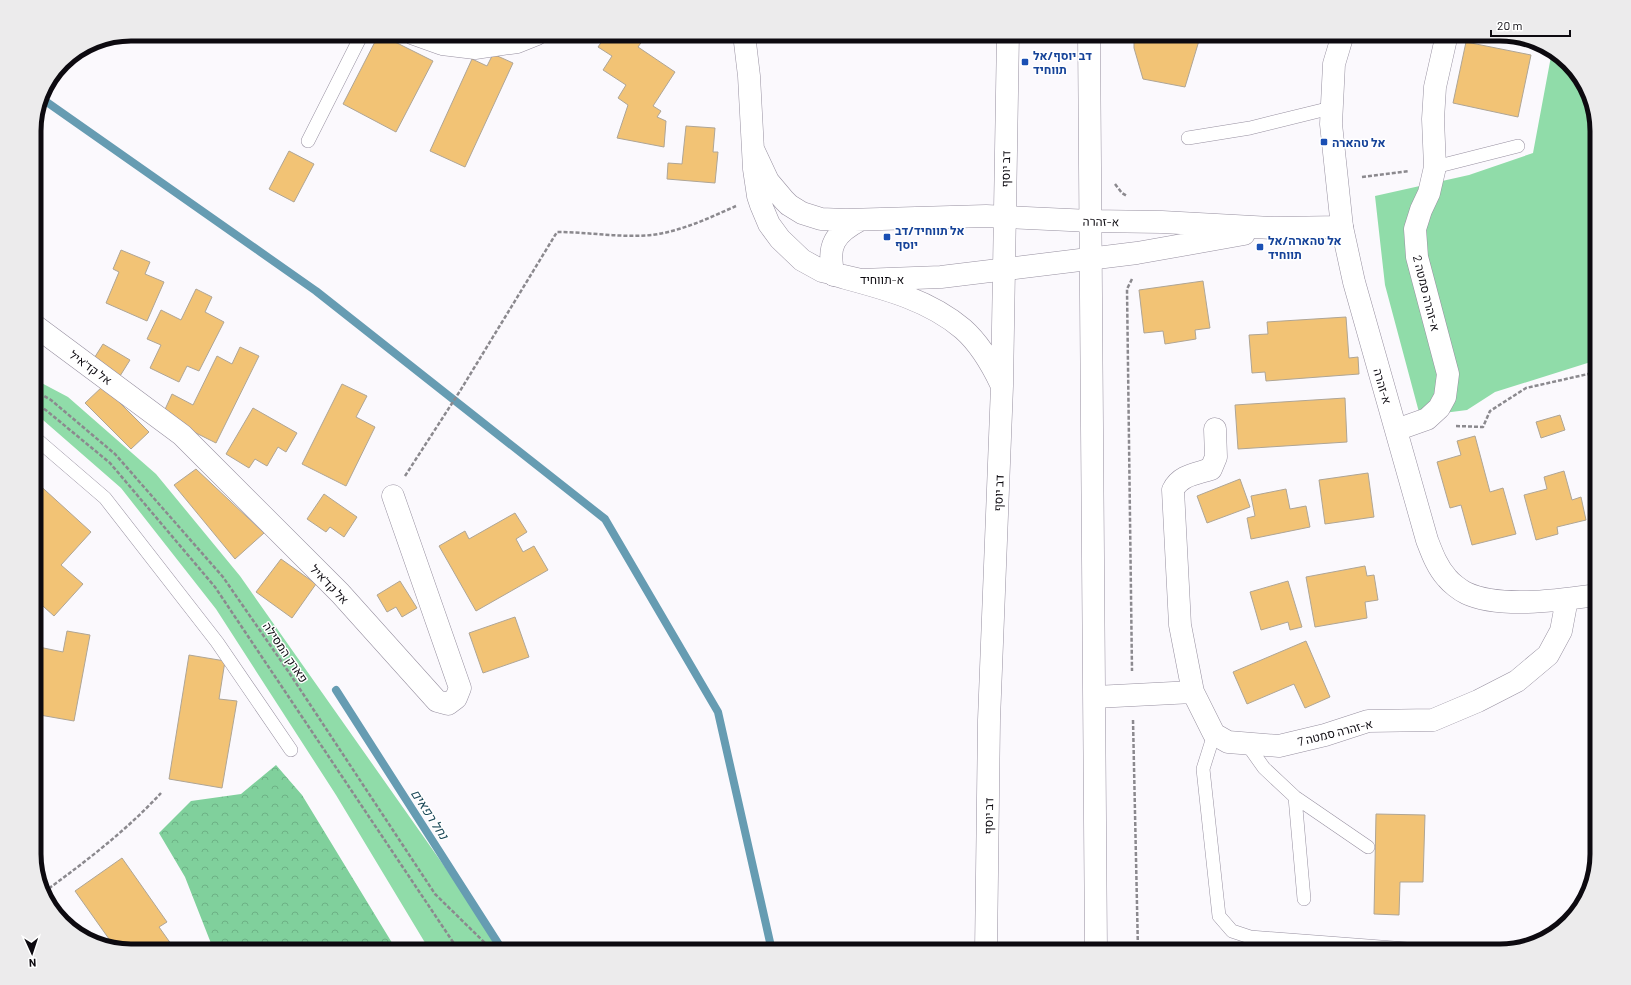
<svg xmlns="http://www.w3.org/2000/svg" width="1631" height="985" viewBox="0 0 1631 985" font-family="Barlow,Heebo,sans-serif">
  <defs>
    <pattern id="forest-crowns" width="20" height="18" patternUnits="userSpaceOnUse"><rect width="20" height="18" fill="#80d09c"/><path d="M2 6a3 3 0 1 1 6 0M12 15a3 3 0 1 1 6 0" fill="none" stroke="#6db185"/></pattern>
  </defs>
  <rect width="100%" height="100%" fill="#fbf9fd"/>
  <!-- grass -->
  <path fill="#90dca9" d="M1552,51L1584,82L1597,125V360L1495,392L1467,410L1420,416L1385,285L1375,196L1469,175L1533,153Z
    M34,379L68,397L156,474L240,576L504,951H430L336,795L216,609L121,488L43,420L34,415Z"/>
  <!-- forest -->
  <path fill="url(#forest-crowns)" d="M276,765L302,795L397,951H214L185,877L159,833L191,801L241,794Z"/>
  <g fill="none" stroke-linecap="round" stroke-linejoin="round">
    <!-- stream -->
    <path stroke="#669cb2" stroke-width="8" d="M41,98L316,291L605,519L718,712L772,951
      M336,690L503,951"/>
  </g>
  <!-- building -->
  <path fill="#f2c375" stroke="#afa595" d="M379,34L433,61L396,132L343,104Z
    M607,34H647L638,47L675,72L653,106L661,111L657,117L666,121L664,147L617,138L628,105L618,98L626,85L603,70L612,56L598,47Z
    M1134,34H1201L1185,87L1143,79L1134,48Z
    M1466,42L1531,55L1518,117L1453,103Z
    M493,54L513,63L465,167L430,151L472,59L487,66Z
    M686,126L715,128L713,152H718L715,183L667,179L668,163L682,164Z
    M289,151L314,164L294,202L269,189Z
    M121,250L150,262L145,274L164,282L147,321L106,303L119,272L113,269Z
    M1203,281L1210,328L1195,330L1196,339L1165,344L1163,331L1144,333L1139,290Z
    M196,289L212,297L205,312L224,322L199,371L187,366L179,382L150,368L161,345L147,339L161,310L181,320Z
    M1346,317L1349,358L1358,357L1359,374L1266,381L1265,372L1252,373L1249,335L1268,334L1267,322Z
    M103,344L130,360L120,376L93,360Z
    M240,347L259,356L216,443L162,416L172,394L193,405L217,356L232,364Z
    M342,384L367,396L356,417L375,427L346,486L302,464Z
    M103,386L149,432L131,449L85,403Z
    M1345,398L1347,442L1238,449L1235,405Z
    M253,408L297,433L286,452L278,447L267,466L255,459L249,468L226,454Z
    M1560,415L1565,430L1541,438L1536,422Z
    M1475,436L1490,492L1503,488L1516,534L1472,545L1461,505L1450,508L1437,462L1461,455L1457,441Z
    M196,469L264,533L235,559L174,485Z
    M1564,471L1572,500L1581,497L1586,520L1557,527L1558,534L1536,540L1524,495L1547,489L1544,477Z
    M1368,473L1374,517L1325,524L1319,480Z
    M1240,479L1250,507L1207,523L1197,496Z
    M34,480L91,532L61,565L83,584L54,616L34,598Z
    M1286,489L1290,509L1306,506L1310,527L1251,539L1247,518L1255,516L1251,496Z
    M324,494L357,517L344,537L330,527L326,532L307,519Z
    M515,513L527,532L516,539L523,552L534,546L548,570L476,611L439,546L465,531L469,539Z
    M281,559L316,584L292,618L256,592Z
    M1365,566L1367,576L1374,575L1378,600L1365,602L1367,618L1315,627L1306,577Z
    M400,581L417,608L402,617L396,607L387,612L377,595Z
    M1288,581L1302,627L1290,630L1288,622L1261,630L1250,592Z
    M515,617L529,657L483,673L469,633Z
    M67,631L90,635L74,721L34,714V646L63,652Z
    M1306,641L1330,697L1305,708L1294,684L1247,704L1233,672Z
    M189,655L225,661L219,699L237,701L222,788L169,779Z
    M1376,814L1425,815L1423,882H1400L1399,915L1374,914Z
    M122,858L167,922L159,927L176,951H131L114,946L75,891Z"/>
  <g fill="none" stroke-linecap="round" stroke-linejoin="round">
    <defs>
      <path id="service" d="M1188,138L1250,128L1331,108
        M308,141L362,34
        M1435,167L1518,146
        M34,437L105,498L217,642L291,750
        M1214,734L1203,769L1219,916L1232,931L1250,937L1433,951
        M1247,744L1264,768L1295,797L1368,847
        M1295,797L1304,899
        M1250,937L1259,951"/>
      <path id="minor" d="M414,34L442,44L475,48L517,42L537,34
        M1342,227L1354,282L1427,540C1432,553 1437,567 1447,578C1451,583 1460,590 1466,593C1500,609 1560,600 1597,595
        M34,325L182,435L340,593L437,701L448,704L456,698L460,688L393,496
        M1215,429L1216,457L1211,469C1196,474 1180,475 1173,490L1180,625L1193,692L1214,734L1228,742L1279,746L1325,735L1368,721L1433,720L1478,701L1517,681L1548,655L1561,631L1567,599
        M1396,430L1427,419L1439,408L1445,397L1448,374L1417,257L1415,229L1421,210L1429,193L1435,167L1433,119L1435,87L1447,34
        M1095,697L1193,692"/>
      <path id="tertiary" d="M744,34L749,76L754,169L758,196L761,205L769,224L780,239L802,260L822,271L861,280L941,277L1137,253L1244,234
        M753,149L768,181L784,200L789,205L802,213L821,219L846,220L986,216L1091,221L1162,222L1274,228L1342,227L1331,124L1334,64L1343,34
        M834,275C826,246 835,233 860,220"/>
      <path id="secondary" d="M1089,34L1096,951
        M834,275C878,287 927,298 963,329C980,344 992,365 1001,384
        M986,951L989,720L1002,386L1008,34"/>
    </defs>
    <!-- service casing -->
    <use href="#service" stroke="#9790a0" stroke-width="14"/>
    <!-- minor casing -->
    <use href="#minor" stroke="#9790a0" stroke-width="23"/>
    <!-- tertiary casing -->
    <use href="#tertiary" stroke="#9790a0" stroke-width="23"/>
    <!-- secondary casing -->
    <use href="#secondary" stroke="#9790a0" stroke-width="23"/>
    <!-- path -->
    <path stroke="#8b898e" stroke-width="2.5" stroke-dasharray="4 2" stroke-linecap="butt" d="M1362,177L1409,171
      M1115,184L1122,193L1127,196
      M1132,279L1127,289L1132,671
      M34,390L51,400L115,454L223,577L288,671L435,894L485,943L492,951
      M34,402L47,411L110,463L215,587L459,951
      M1456,426L1483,427L1490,411L1526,388L1597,372
      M405,476L460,391L557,232C589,232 620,238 652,235C682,231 709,218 736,206
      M1133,720L1138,951
      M44,892C85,862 126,831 161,793"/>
    <!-- service -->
    <use href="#service" stroke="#fff" stroke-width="13"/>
    <!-- minor -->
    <use href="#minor" stroke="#fff" stroke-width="22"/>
    <!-- tertiary -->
    <use href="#tertiary" stroke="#fff" stroke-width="22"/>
    <!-- secondary -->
    <use href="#secondary" stroke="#fff" stroke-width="22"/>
  </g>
  <!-- markers -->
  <g fill="#1a4fb4" stroke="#fff" stroke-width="1.5">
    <rect x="1021" y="58" width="8" height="8" rx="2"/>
    <rect x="1320" y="138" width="8" height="8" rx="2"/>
    <rect x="883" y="233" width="8" height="8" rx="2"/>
    <rect x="1256" y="243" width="8" height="8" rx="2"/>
  </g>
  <g text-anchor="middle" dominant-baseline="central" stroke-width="3" stroke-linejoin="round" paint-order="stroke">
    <!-- transit labels -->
    <g font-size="12" font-weight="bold" fill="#164399" stroke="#fff" text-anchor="start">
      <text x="1033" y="55">דב יוסף/אל<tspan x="1033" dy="14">תווחיד</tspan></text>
      <text x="1332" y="142">אל טהארה</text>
      <text x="895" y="230">אל תווחיד/דב<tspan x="895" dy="14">יוסף</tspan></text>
      <text x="1268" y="240">אל טהארה/אל<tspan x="1268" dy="14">תווחיד</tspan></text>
    </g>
    <!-- street labels -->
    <g font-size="12" fill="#0d0a10" stroke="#fff">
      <text transform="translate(1005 169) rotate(-89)">דב יוסף</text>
      <text transform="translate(1101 221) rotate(1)">א-זהרה</text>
      <text x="882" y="279">א-תווחיד</text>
      <text transform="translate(1427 293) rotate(76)">א-זהרה סמטה 2</text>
      <text transform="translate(91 367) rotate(36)">אל קד'איל</text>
      <text transform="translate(1383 386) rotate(74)">א-זהרה</text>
      <text transform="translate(998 493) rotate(-88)">דב יוסף</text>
      <text transform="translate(330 584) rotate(46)">אל קד'איל</text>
      <text transform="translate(286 652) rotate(56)">פארק המסילה</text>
      <text transform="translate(1335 732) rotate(-14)">א-זהרה סמטה 7</text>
      <text transform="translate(988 816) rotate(-89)">דב יוסף</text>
    </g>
    <!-- water labels -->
    <g font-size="13" font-style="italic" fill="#1a4857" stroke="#fff">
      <text transform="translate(430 814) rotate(57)">נחל רפאים</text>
    </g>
  </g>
  <!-- crop -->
  <path d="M0 0H1631V985H0ZM131 41H1500A90 90 0 0 1 1590 131V854A90 90 0 0 1 1500 944H131A90 90 0 0 1 41 854V131A90 90 0 0 1 131 41Z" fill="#ecebec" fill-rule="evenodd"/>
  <path fill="none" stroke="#0d0a10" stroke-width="5" d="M131 41H1500A90 90 0 0 1 1590 131V854A90 90 0 0 1 1500 944H131A90 90 0 0 1 41 854V131A90 90 0 0 1 131 41Z"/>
  <!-- north arrow -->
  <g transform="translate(32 953) rotate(177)" stroke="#ffffff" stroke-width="3" paint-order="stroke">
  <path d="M0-3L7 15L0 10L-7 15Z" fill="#0d0a10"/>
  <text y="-6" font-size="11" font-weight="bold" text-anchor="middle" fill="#0d0a10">N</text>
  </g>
  <!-- scale -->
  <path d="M1491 30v6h79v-6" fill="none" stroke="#0d0a10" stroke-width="2"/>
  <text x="1497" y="30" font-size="12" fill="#0d0a10" stroke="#ffffff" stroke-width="3" paint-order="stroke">20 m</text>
</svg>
